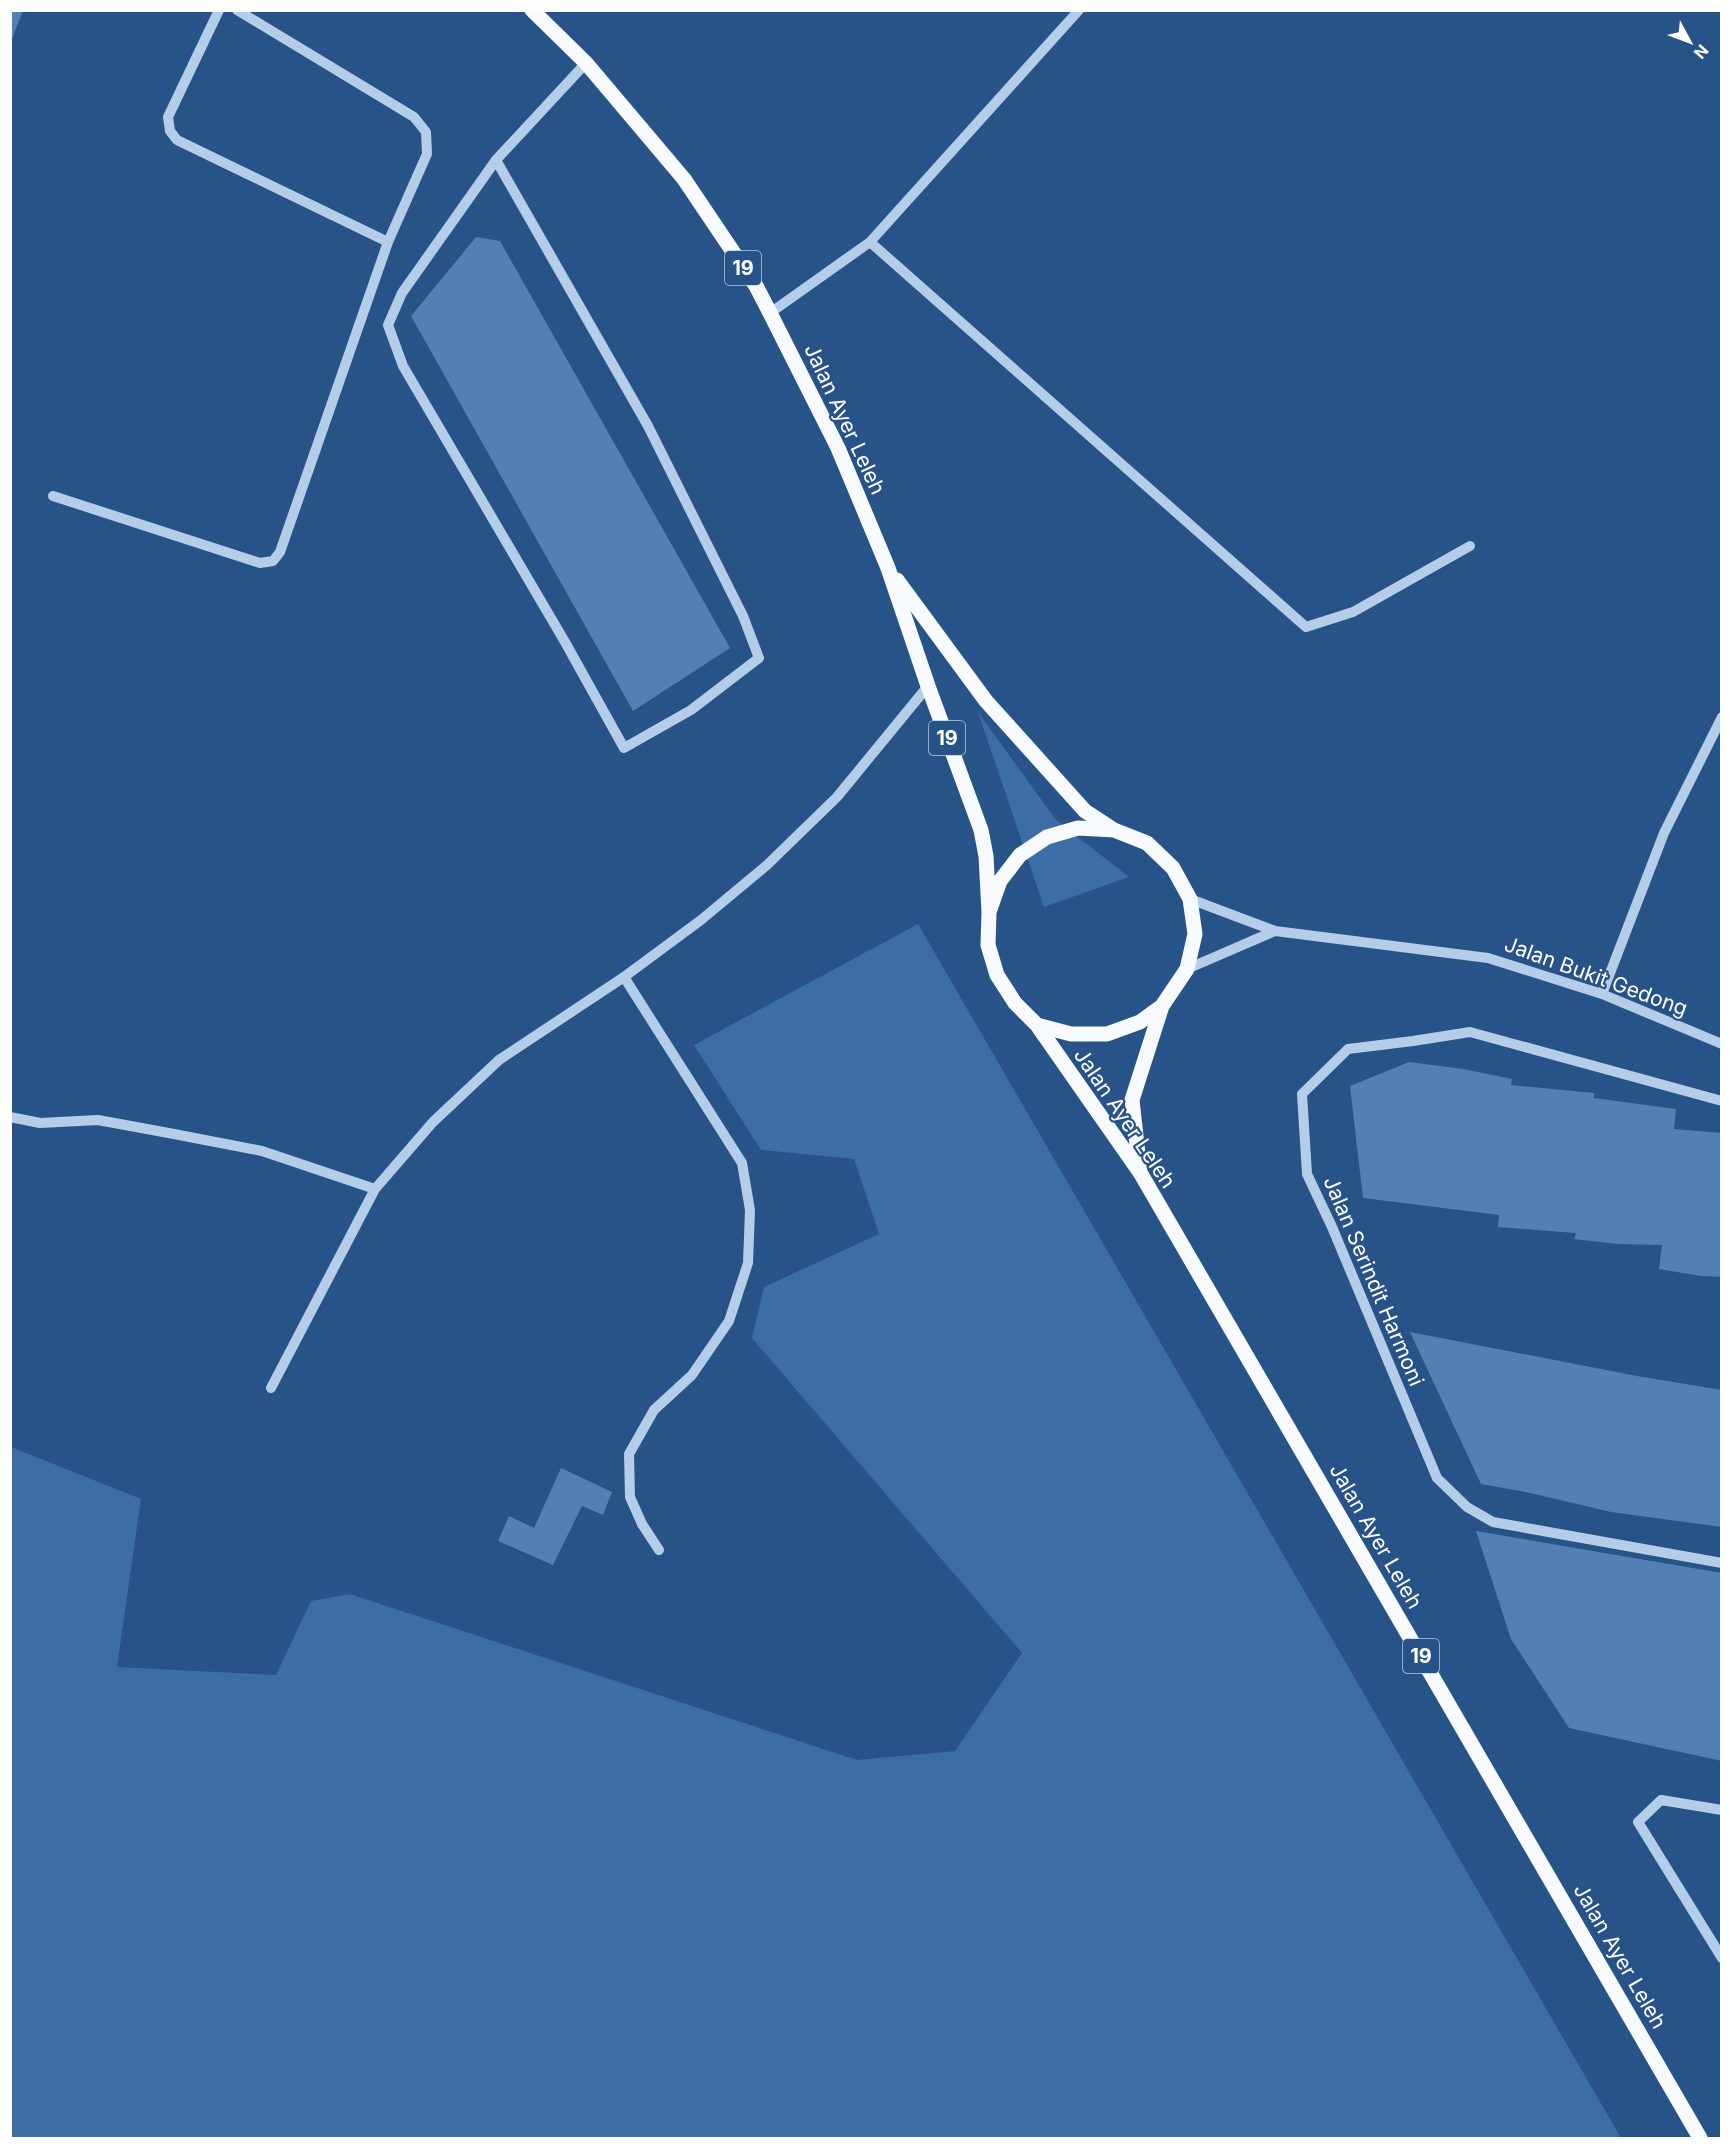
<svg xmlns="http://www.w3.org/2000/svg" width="1732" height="2149" viewBox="0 0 1732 2149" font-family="Inter,sans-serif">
  <rect width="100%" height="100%" fill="#285388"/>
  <!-- green -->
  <path fill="#3c6da5" d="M978,712L1056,820L1129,877L1044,907Z
    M918,924L1621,2138H11V1447L141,1499L117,1667L276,1675L311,1601L350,1594L857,1760L955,1751L1022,1653L752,1338L764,1287L879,1234L854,1159L761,1150L694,1045Z"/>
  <!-- building -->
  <path fill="#547fb2" d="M10,10H23L11,42H10Z
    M476,237L500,241L730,648L633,711L411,316Z
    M1409,1062L1463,1069L1512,1079L1511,1085L1594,1093V1098L1676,1109L1674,1129L1722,1133V1277L1701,1276L1659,1269L1662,1245L1618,1244L1574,1239L1576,1233L1498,1227L1499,1215L1363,1198L1350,1086Z
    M1410,1332L1637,1376L1722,1390V1527L1611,1512L1526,1492L1481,1484Z
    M561,1468L612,1492L603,1515L582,1506L553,1565L498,1541L509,1516L534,1528Z
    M1476,1531L1722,1573V1761L1569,1728L1511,1639Z"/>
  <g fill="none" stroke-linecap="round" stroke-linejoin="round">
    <!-- minor -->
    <path stroke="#b4cde9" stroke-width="10" d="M219,10L168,117L170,131L177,140L388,242
      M496,160L648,426L743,616L759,658L691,710L624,748L565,642L403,366L388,325L402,293L496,160L586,63
      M870,242L1306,627L1353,612L1470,546
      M770,313L870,242L1079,10
      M53,496L260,563L273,561L280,552L388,242L427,154L426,132L414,117L237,10
      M1190,899L1275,931L1488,958L1602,994L1722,1044
      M1187,969L1275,931
      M624,977L742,1163L750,1210L748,1263L729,1321L692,1375L654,1410L629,1454L630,1497L642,1524L659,1550
      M1602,994L1664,833L1722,717
      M1722,1101L1470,1032L1413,1041L1348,1049L1302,1094L1307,1174L1332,1227L1437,1478L1467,1507L1493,1522L1722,1563
      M10,1117L40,1123L98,1120L174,1134L262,1151L375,1189
      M271,1388L375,1189L433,1122L499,1060L624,977L701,920L767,865L837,797L928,686
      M1722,1810L1661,1800L1638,1822L1722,1958"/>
    <!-- major -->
    <path stroke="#f7fafe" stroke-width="15" d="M532,10L586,63L684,179L756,286L770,313L838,448L888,568L928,686L981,830L986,856L989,912
      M897,580L986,701L1085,811L1114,830
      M1078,828L1114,830L1147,843L1173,868L1190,899L1195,934L1187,969L1162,1006L1140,1022L1107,1034H1071L1037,1025L1015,1003L997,975L988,945L989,912L1000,881L1020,855L1047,837Z
      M1037,1025L1141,1174L1700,2138
      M1140,1172L1132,1100L1162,1006"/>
  </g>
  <g text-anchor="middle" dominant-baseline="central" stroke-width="4.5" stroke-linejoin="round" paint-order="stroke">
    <!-- shield labels -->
    <g fill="#285388" stroke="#becbdb" stroke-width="1.5">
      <rect x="725" y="251" width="36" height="34" rx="4.5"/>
      <rect x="929" y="721" width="36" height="34" rx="4.5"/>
      <rect x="1403" y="1639" width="36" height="34" rx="4.5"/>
    </g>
    <g font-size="20" font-weight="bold" fill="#fff">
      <text x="743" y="268">19</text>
      <text x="947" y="738">19</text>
      <text x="1421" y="1656">19</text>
    </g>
    <!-- street labels -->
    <g font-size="21" fill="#fff" stroke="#285388">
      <text transform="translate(845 419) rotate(65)">Jalan Ayer Leleh</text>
      <text transform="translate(1596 976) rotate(20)">Jalan Bukit Gedong</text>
      <text transform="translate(1125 1118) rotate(56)">Jalan Ayer Leleh</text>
      <text transform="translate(1374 1281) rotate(67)">Jalan Serindit Harmoni</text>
      <text transform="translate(1376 1536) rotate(60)">Jalan Ayer Leleh</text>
      <text transform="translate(1620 1956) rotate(60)">Jalan Ayer Leleh</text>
    </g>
  </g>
  <!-- border -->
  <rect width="1732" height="2149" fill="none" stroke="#ffffff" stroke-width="24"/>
  <!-- north arrow -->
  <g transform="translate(1690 42) rotate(131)" stroke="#285388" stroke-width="4.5" paint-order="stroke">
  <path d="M0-4.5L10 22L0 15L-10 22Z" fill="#ffffff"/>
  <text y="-9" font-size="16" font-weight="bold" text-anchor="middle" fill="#ffffff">N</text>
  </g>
</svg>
